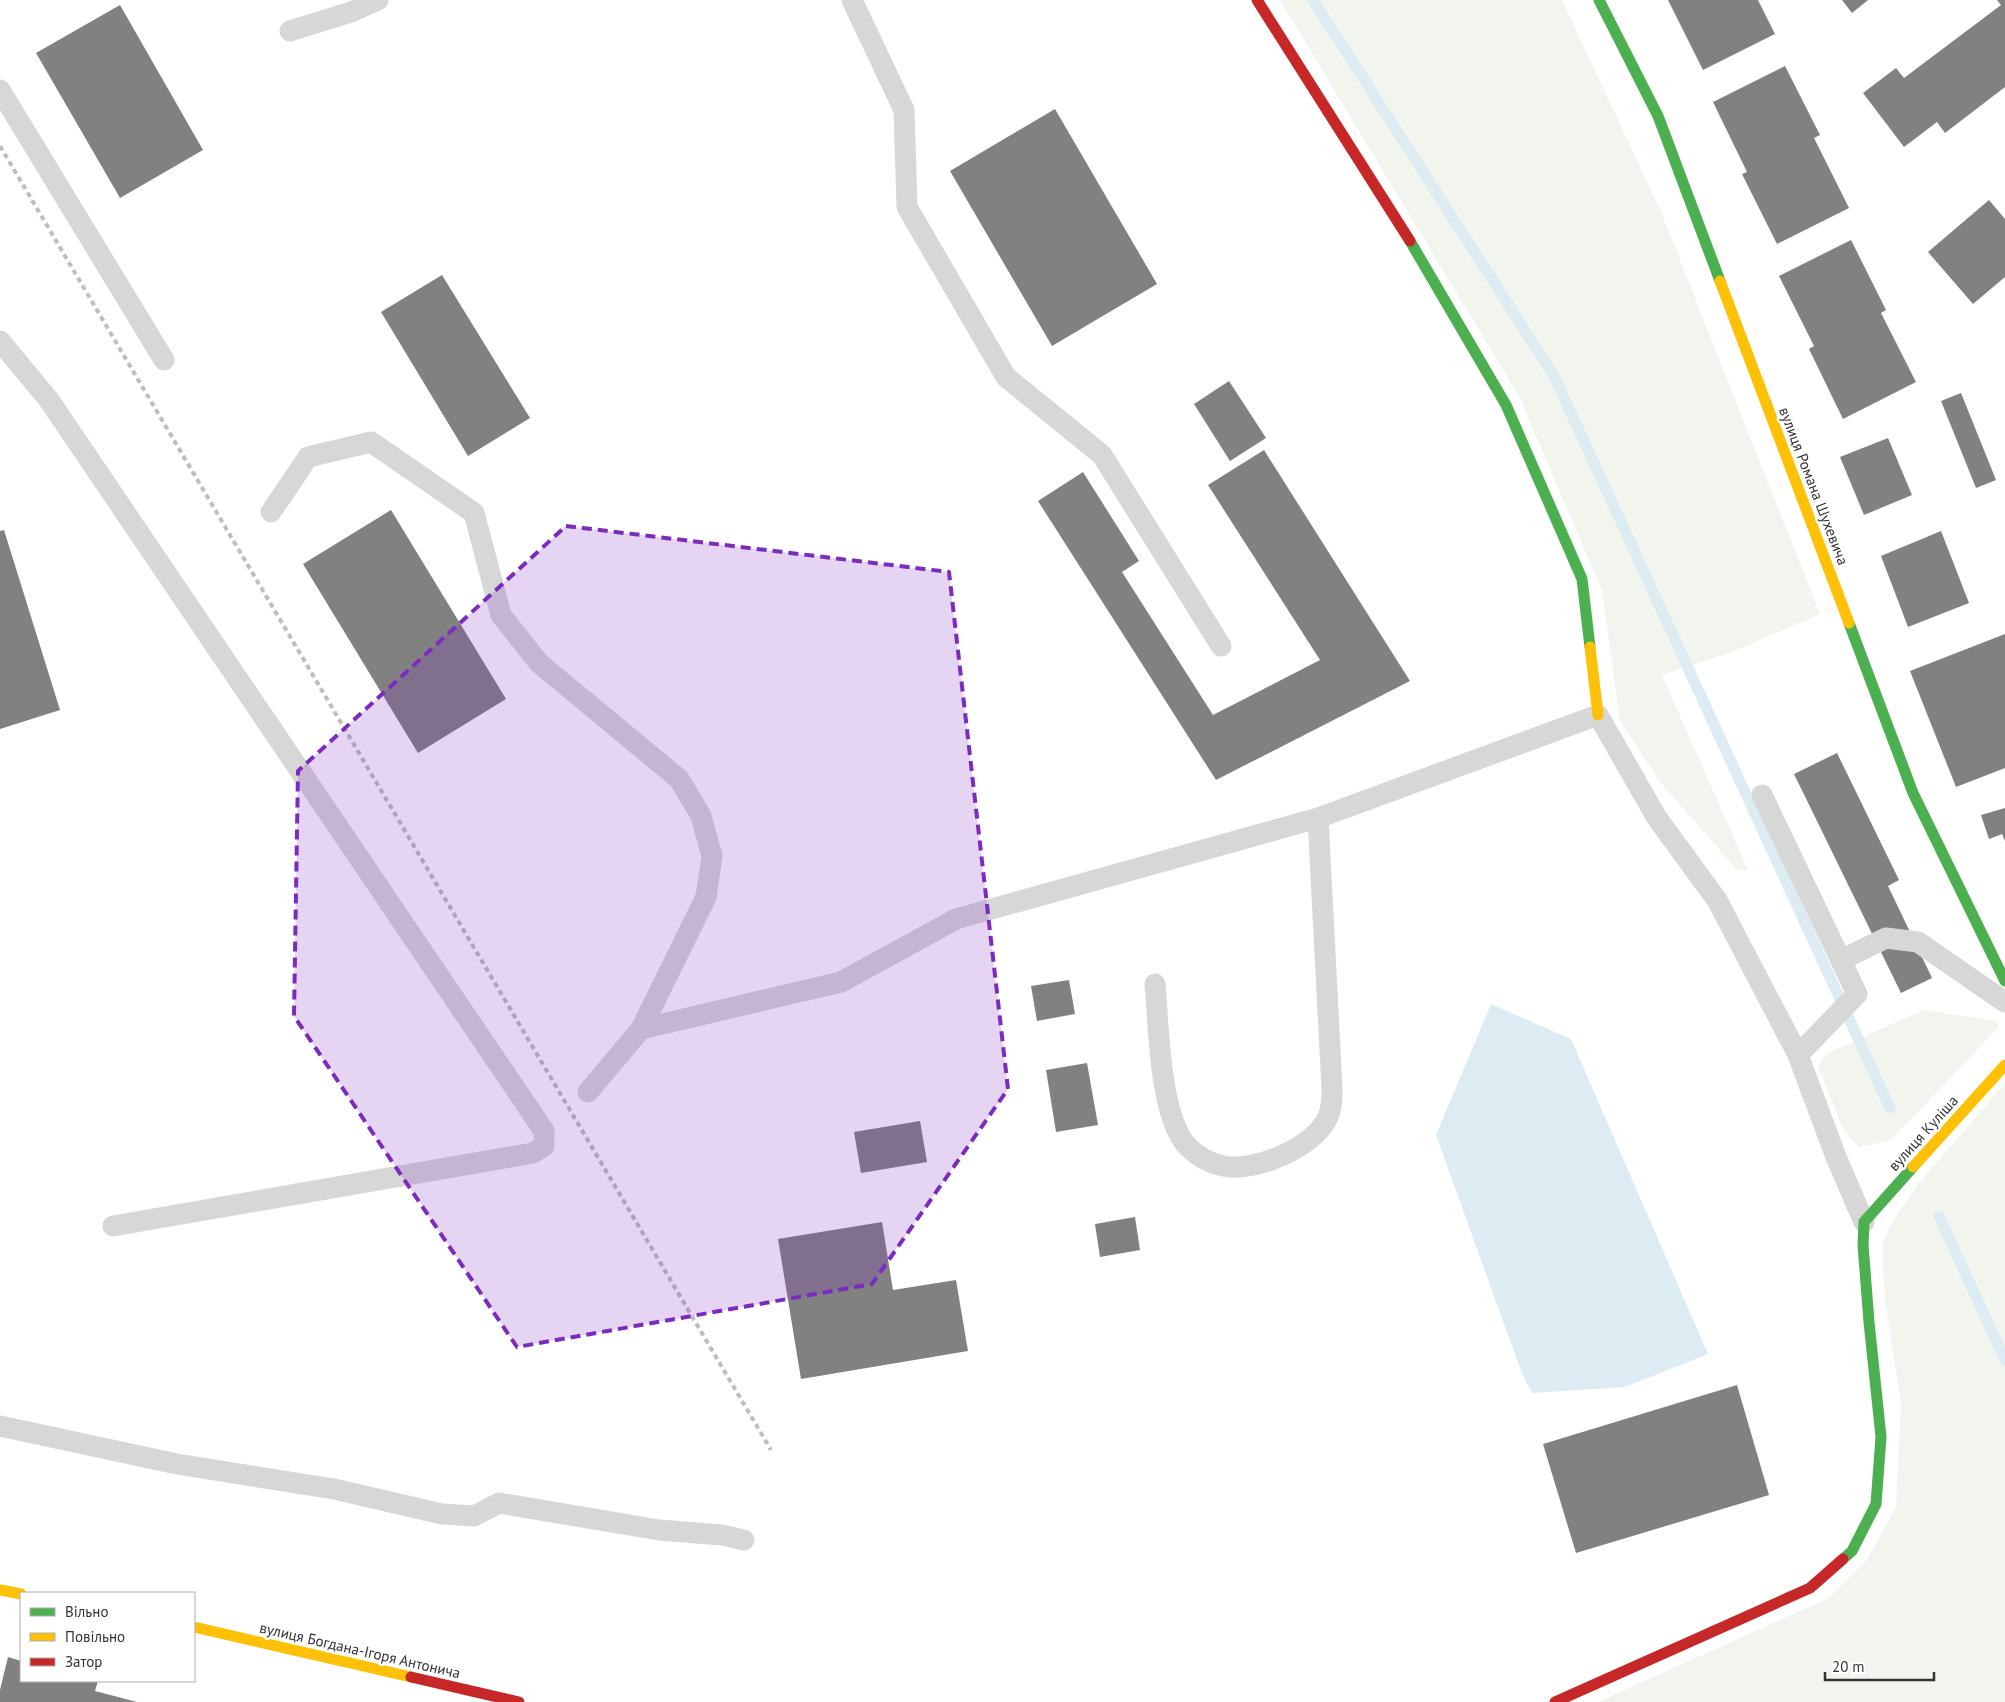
<svg xmlns="http://www.w3.org/2000/svg" width="2005" height="1702" viewBox="0 0 2005 1702" font-family="'PT Sans',sans-serif">
  <rect width="100%" height="100%" fill="#fff"/>
  <!-- green -->
  <path fill="#f1f5ed" d="M1280,0H1562L1661,212L1820,614L1732,652L1662,675L1748,870H1737L1660,782L1620,721L1602,591L1520,398Z
    M1923,1010L1997,1021L1999,1027L1891,1140L1859,1147L1843,1129L1818,1066L1828,1053Z
    M2005,1083V1702H1598L1829,1598L1867,1560L1896,1507L1901,1403L1885,1301L1882,1245L1892,1222L1919,1183Z"/>
  <!-- water -->
  <path fill="#ddebf3" d="M1491,1004L1571,1039L1708,1354L1625,1387L1532,1393L1521,1371L1436,1135Z"/>
  <g fill="none" stroke-linecap="round" stroke-linejoin="round">
    <!-- stream -->
    <path stroke="#ddebf3" stroke-width="11" d="M1313,0L1554,376L1890,1108
      M1939,1216L2005,1360"/>
  </g>
  <!-- building -->
  <path fill="#818181" d="M1668,0H1758L1775,34L1703,70Z
    M1842,0H1868L1852,13Z
    M1997,0H2005V87L1945,133L1937,122L1904,147L1863,93L1896,68L1904,78L2001,5Z
    M120,5L203,150L120,198L36,53Z
    M1785,66L1820,135L1814,138L1849,208L1777,244L1742,174L1747,172L1713,102Z
    M1055,109L1157,284L1052,346L950,171Z
    M1989,200L2005,219V277L1973,304L1928,252Z
    M1851,240L1886,310L1881,313L1916,382L1843,419L1809,349L1814,346L1779,276Z
    M442,275L530,418L468,456L381,312Z
    M1229,381L1266,438L1230,461L1194,404Z
    M1961,393L1996,480L1976,488L1941,401Z
    M1888,438L1912,495L1864,515L1840,457Z
    M1264,450L1410,681L1216,780L1038,501L1083,472L1139,561L1122,572L1213,715L1320,660L1208,485Z
    M391,510L506,699L418,753L303,564Z
    M4,530L60,710L0,729V531Z
    M1941,531L1969,603L1908,627L1881,556Z
    M2005,634V768L1956,787L1910,671Z
    M1837,753L1899,880L1888,886L1932,978L1901,993L1794,774Z
    M2005,808V841L2002,834L1989,839L1981,815Z
    M1069,980L1075,1014L1037,1021L1031,986Z
    M1087,1063L1098,1125L1056,1132L1046,1070Z
    M920,1121L927,1162L861,1173L854,1132Z
    M1135,1217L1140,1250L1100,1257L1095,1224Z
    M882,1222L893,1290L956,1280L968,1351L801,1379L778,1239Z
    M1737,1385L1769,1495L1576,1553L1543,1444Z
    M8,1657L21,1661V1681H98L95,1691L137,1702H0V1690Z"/>
  <g fill="none" stroke-linecap="round" stroke-linejoin="round">
    <!-- lane -->
    <path stroke="#d7d7d7" stroke-width="21" d="M852,0L904,110L907,207L1006,377L1102,455L1221,646
      M290,31L351,12L378,0
      M0,90L164,360
      M0,341L49,400L544,1131V1146L533,1153L113,1226
      M271,512L308,457L371,442L474,513L501,615L539,663L679,779L701,816L712,856L706,897L641,1029
      M1762,795L1857,994
      M1841,960L1886,938L1918,942L2005,1002
      M1155,984C1159,1026 1159,1114 1187,1146C1197,1156 1209,1163 1223,1166C1254,1173 1315,1147 1328,1117C1332,1108 1332,1098 1332,1088L1318,818
      M1798,1055L1857,994
      M588,1092L641,1029L841,982L956,919L1318,818L1598,715L1657,818L1717,900L1798,1055L1836,1157L1864,1222
      M0,1426L177,1464L334,1489L442,1514L474,1516L499,1503L659,1530L722,1535L744,1540"/>
    <!-- fast -->
    <path stroke="#4caf50" stroke-width="11" d="M1599,0L1658,116L1720,281
      M1410,241L1506,405L1582,579L1590,647
      M1849,623L1913,793L2005,981
      M1843,1559L1852,1551L1876,1504L1881,1437L1869,1322L1863,1245L1864,1222L1913,1167"/>
    <!-- slow -->
    <path stroke="#ffc107" stroke-width="11" d="M1720,281L1849,623
      M1590,647L1598,715
      M1913,1167L2005,1065
      M0,1590L21,1594
      M194,1627L411,1677"/>
    <!-- jam -->
    <path stroke="#c62828" stroke-width="11" d="M1257,0L1410,241
      M411,1677L519,1702
      M1555,1702L1810,1588L1843,1559"/>
    <!-- rail -->
    <path stroke="#bebebe" stroke-width="4" stroke-dasharray="5 4" stroke-linecap="butt" d="M0,146L771,1450"/>
  </g>
  <!-- marked area -->
  <path fill="#7b2cbf" fill-opacity="0.2" stroke="#7b2cbf" stroke-width="4" stroke-dasharray="10 6" stroke-linejoin="round" d="M566,526L949,572L1008,1089L872,1284L517,1347L294,1016L298,771Z"/>
  <g text-anchor="middle" dominant-baseline="central" stroke-width="5" stroke-linejoin="round" paint-order="stroke">
    <!-- street labels -->
    <g font-size="15" fill="#333" stroke="#fff">
      <text transform="translate(1814 486) rotate(69)">вулиця Романа Шухевича</text>
      <text transform="translate(1923 1133) rotate(-48)">вулиця Куліша</text>
      <text transform="translate(360 1650) rotate(13)">вулиця Богдана-Ігоря Антонича</text>
    </g>
  </g>
  <!-- legend -->
  <rect x="20" y="1592" width="175" height="90" fill="#ffffff" stroke="#adadad"/>
  <rect x="30" y="1608" width="25" height="8" fill="#4caf50" stroke="#adadad"/>
  <text x="65" y="1617" font-size="15" fill="#333333">Вільно</text>
  <rect x="30" y="1633" width="25" height="8" fill="#ffc107" stroke="#adadad"/>
  <text x="65" y="1642" font-size="15" fill="#333333">Повільно</text>
  <rect x="30" y="1658" width="25" height="8" fill="#c62828" stroke="#adadad"/>
  <text x="65" y="1667" font-size="15" fill="#333333">Затор</text>
  <!-- scale -->
  <path d="M1825 1672v8h109v-8" fill="none" stroke="#333333" stroke-width="2.5"/>
  <text x="1832" y="1672" font-size="15" fill="#333333" stroke="#ffffff" stroke-width="4" paint-order="stroke">20 m</text>
</svg>
